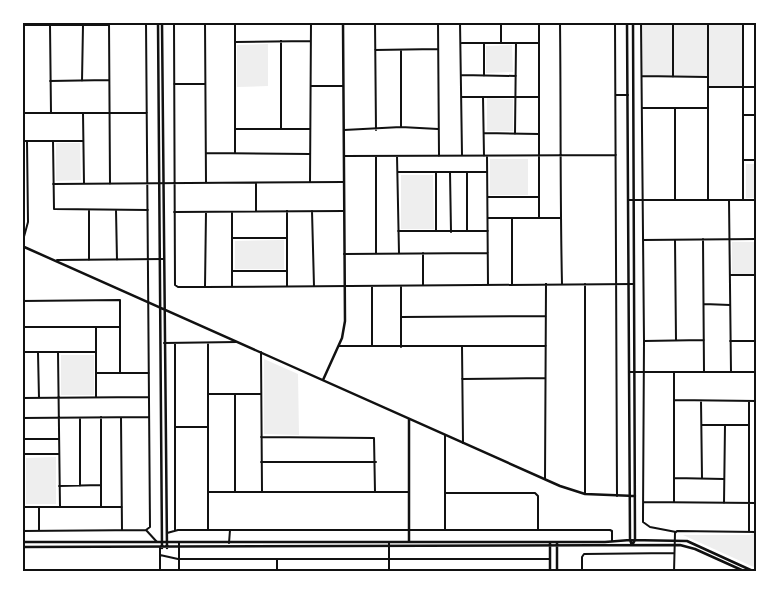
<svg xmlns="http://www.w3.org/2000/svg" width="779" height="594" viewBox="0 0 779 594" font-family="Inter,sans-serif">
  <rect width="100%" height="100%" fill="#fff"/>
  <!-- green -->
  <path fill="#eee" d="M641,23H743V87H708V77L642,76Z
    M268,44V86L237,87V45Z
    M512,45L513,72L486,73V46Z
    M487,98L513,99V131H487Z
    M56,143H80L81,180L56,181Z
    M490,159H528V195H490Z
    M746,164H756V198H746Z
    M401,175H433L434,229H401Z
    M284,240V269H235V241Z
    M732,242H756V274H732Z
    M61,355H94V395H61Z
    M264,359L298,374L299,435L264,434Z
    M56,457V504H26V458Z
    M756,531V568L683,535H750Z"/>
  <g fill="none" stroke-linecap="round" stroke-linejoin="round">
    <!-- pedestrian -->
    <path stroke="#111" stroke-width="2" d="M755,224L756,221"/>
    <!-- minor -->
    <path stroke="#111" stroke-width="2" d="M109,22L110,184
      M174,22L175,285L178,287H205L634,284
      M205,22L206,183
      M375,22L376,130
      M438,22L439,156
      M460,22L462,155
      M501,22V43
      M539,22V218
      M560,22C561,110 560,197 562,284
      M615,22L617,496
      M641,22L644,341L643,517V522L650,527L676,532
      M673,22V77
      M708,22V200
      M743,22V200
      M22,25H109
      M50,25L51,113
      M281,41V129
      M235,42L310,41
      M462,43H539
      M484,43V76
      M375,50L438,49
      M461,75L516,76
      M642,76L707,77
      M50,81L109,80
      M82,81L83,25
      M174,84H205
      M311,86H343
      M709,87H756
      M616,95H628
      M461,97H539
      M483,97L484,156
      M643,108H708
      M22,113H147
      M83,113L84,184
      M744,115H756
      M401,127V50
      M235,129H310
      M344,130L401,127L438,129
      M484,133L539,134
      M515,134L516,43
      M22,141H83
      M53,141L54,209L148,210
      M206,153L310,154
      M235,153V22
      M344,156L616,155
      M376,156V254
      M397,156L399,253
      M487,156L488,285
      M744,160H756
      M398,172H487
      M436,172V231
      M450,172L451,232
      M467,172V231
      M310,182L311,22
      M53,184L343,182
      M488,197H539
      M629,200H756
      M675,200V108
      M729,200L731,372
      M89,210V260
      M116,210L117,260
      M256,211V184
      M287,211V286
      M312,211L314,286
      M174,212L344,211
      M232,212V286
      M488,218H560
      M512,218V285
      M398,231H488
      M232,238H287
      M703,239L704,372
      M643,240L756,239
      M675,240L676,340
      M22,244L28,222L27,141
      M423,253V285
      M344,254L488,253
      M57,260L163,259
      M232,271H287
      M730,275H756
      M755,275V341
      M372,286V346
      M401,286V347
      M205,287L206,212
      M22,301L120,300V373
      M704,304L730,305
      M401,317L546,316
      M22,327H120
      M96,327V397
      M22,332V505
      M644,341L704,340
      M730,341H756
      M164,343L237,342
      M175,343V530
      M208,343V530
      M339,346H546
      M462,346L463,443
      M22,352H96
      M58,352L60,507
      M261,352L262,492
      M38,353L39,398
      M630,372H756
      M96,373H149
      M462,379L545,378
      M208,394H261
      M22,398L149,397
      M674,400L756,401
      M701,401L702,478
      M749,401V532
      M101,417V507
      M22,418L149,417
      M80,418V486
      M121,418L122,530
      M702,425H749
      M175,427H208
      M261,437L374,438L375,492
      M22,439H58
      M22,454H59
      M261,462H376
      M674,478L724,479
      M545,479L546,284
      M59,486L101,485
      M208,492H408
      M235,492V394
      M445,493H535L538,496V530
      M585,494V284
      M643,502L756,503
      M674,502V372
      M724,503L725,425
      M22,507H122
      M445,529V435
      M39,530V507
      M146,530L157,542
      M22,531L146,530L150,527L146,22
      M167,533L178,530H610L612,531V541
      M179,543V572
      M229,543L230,530
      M160,548V572
      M160,555L178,559H550
      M277,572V559
      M389,572V542
      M582,572V557L584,554L674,553
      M674,572L675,533L677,531L756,532"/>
    <!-- tertiary -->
    <path stroke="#111" stroke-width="2.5" d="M158,22L162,548
      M162,22L167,548
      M627,22L630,540L632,545
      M22,246L560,486L585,494L635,496
      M323,380L342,338L345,321L343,22
      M409,419V542
      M22,542H605L630,540L687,541L755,572
      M550,542V572
      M557,542V572
      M632,545L635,540L633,22
      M22,547L680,545L695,549L746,572"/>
  </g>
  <!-- border -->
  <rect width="779" height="594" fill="none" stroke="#ffffff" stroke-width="48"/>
  <rect x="24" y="24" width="731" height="546" fill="none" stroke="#111" stroke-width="2"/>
</svg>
